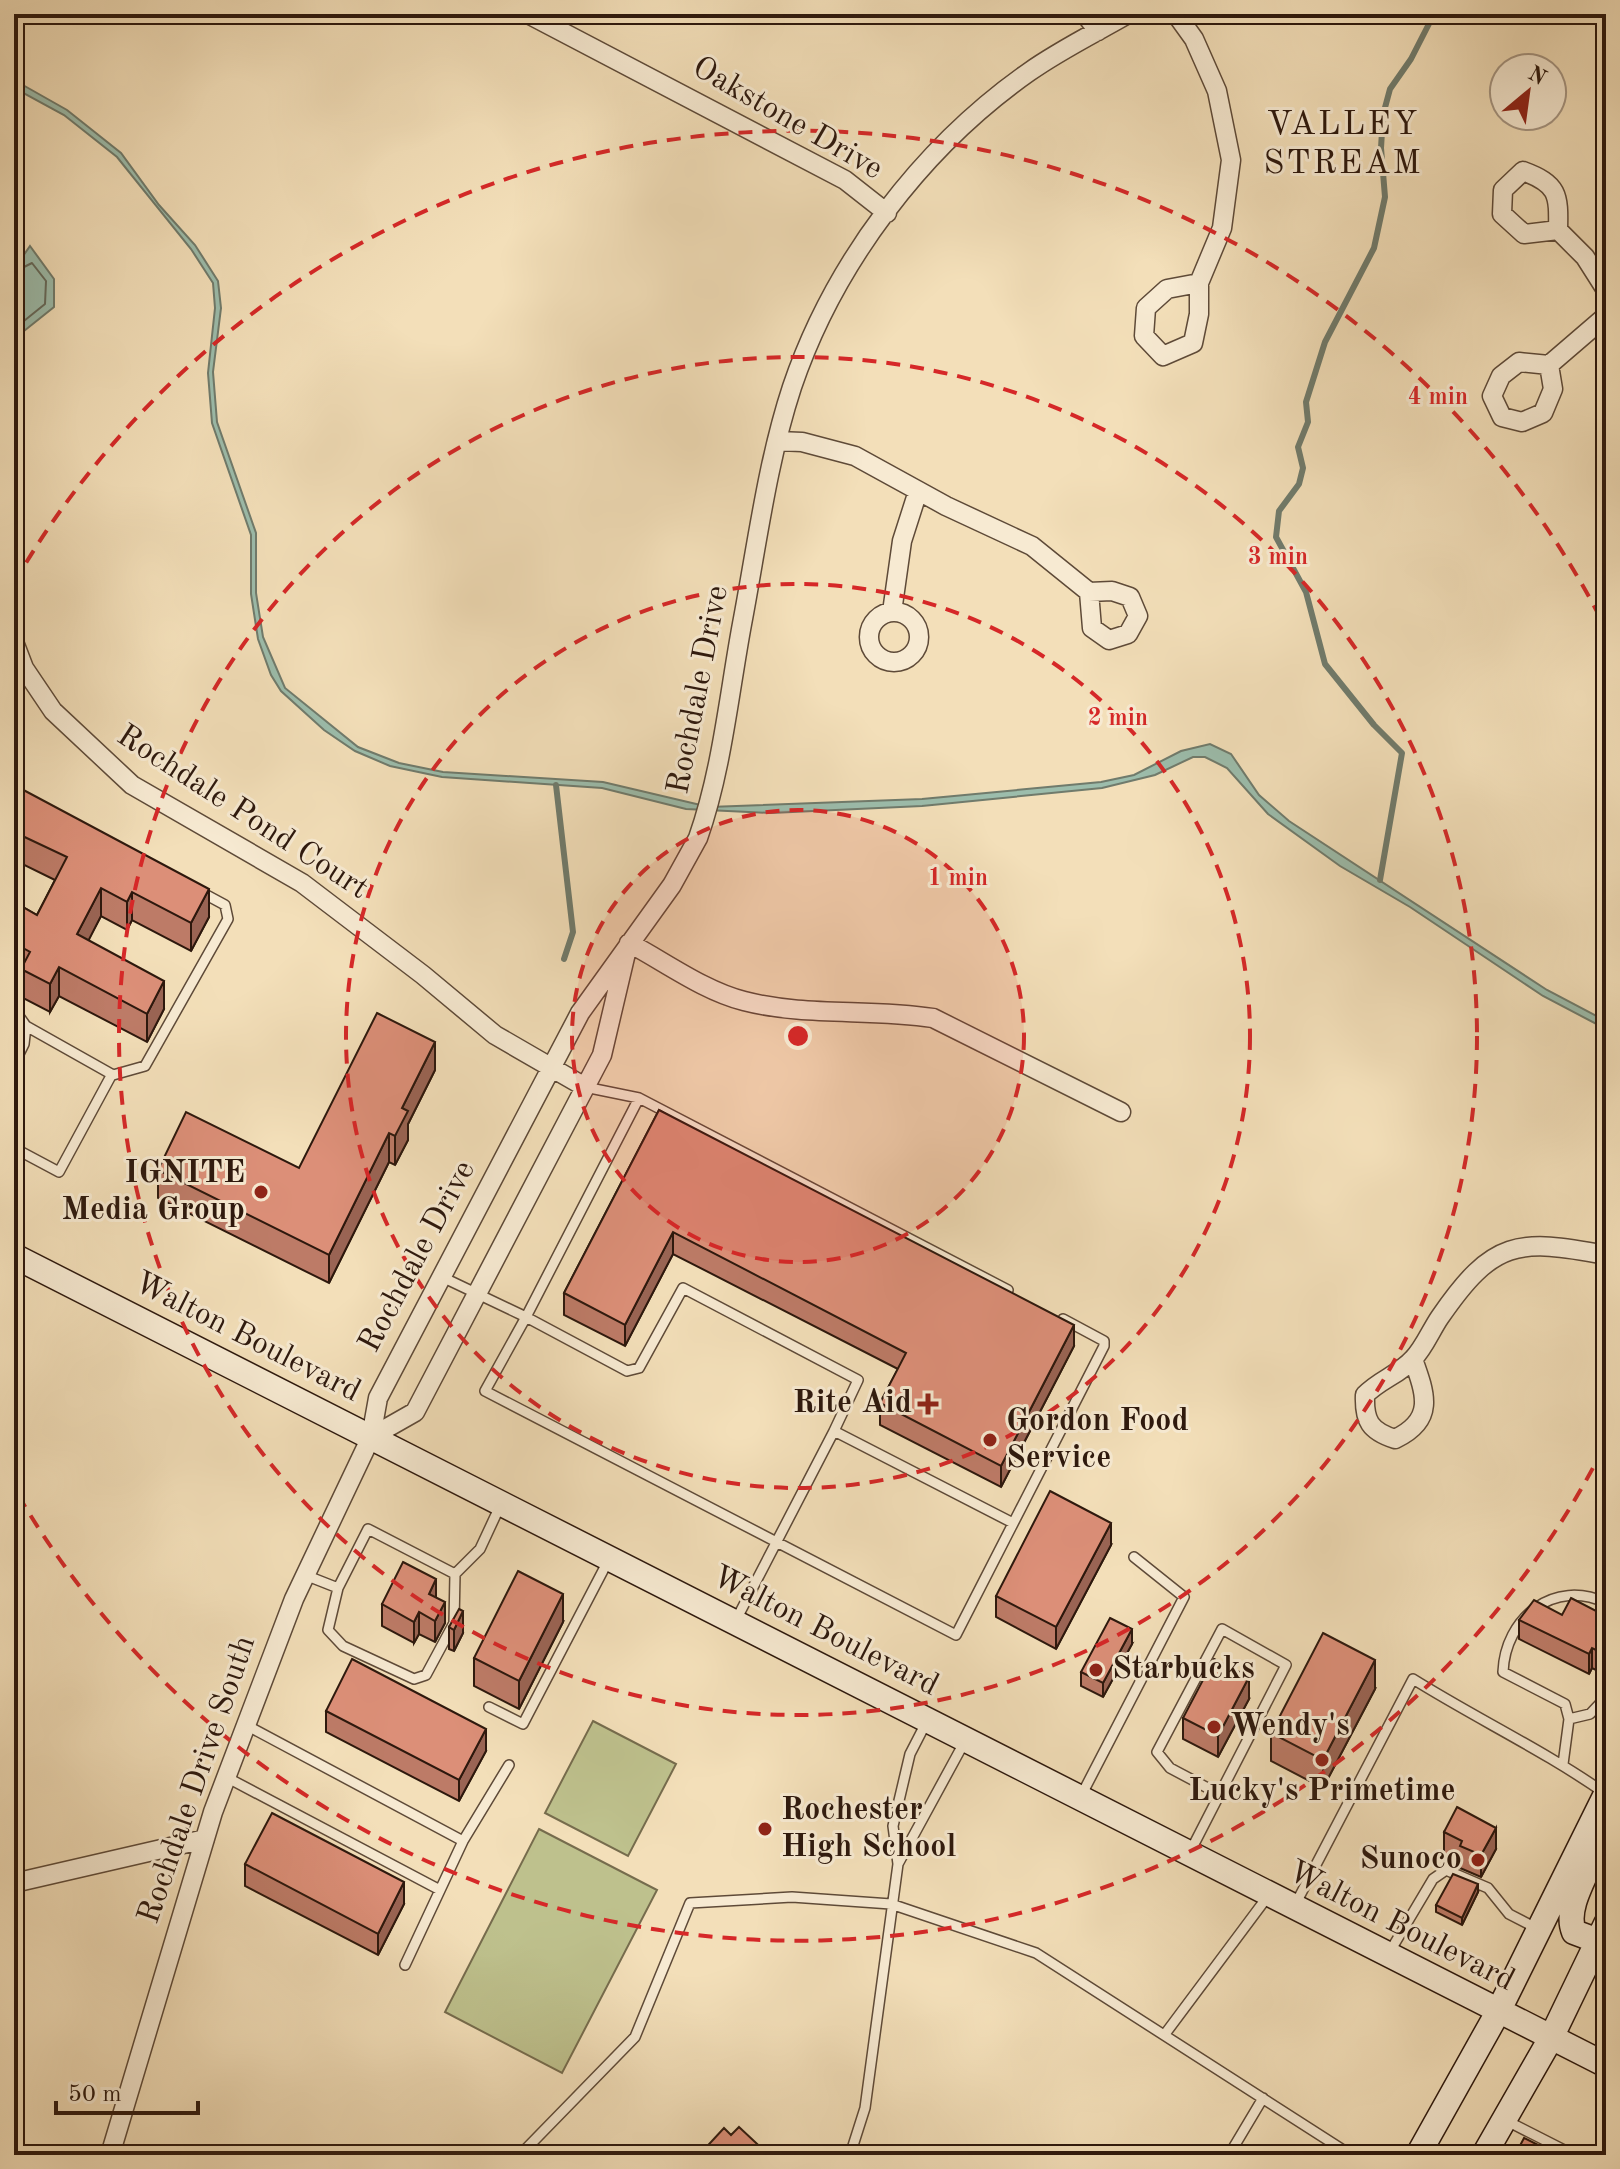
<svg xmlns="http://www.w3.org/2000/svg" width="1620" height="2169" viewBox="0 0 1620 2169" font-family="'Old Standard TT',serif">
  <rect width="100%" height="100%" fill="#f3dfb9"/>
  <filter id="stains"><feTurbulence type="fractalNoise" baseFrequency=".0025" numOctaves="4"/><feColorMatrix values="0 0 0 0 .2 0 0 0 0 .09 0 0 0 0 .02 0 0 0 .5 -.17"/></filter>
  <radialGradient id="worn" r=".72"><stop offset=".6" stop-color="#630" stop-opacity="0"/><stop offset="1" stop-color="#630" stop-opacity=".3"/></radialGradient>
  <!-- green -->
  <path fill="#bec18d" stroke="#766c4d" stroke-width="2" d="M593,1721L676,1764L628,1856L545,1813Z
    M539,1829L657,1890L562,2073L445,2012Z"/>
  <!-- water -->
  <path fill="#9cbdac" stroke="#707b6c" stroke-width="2" d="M14,80L67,110L121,153L159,205L195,245L218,281L221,308L213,372L217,422L256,533V593L263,637L285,688L358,747L399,763L443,772L603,782L709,807L922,799L1101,782L1134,775L1181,751L1210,744L1231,754L1259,795L1289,821L1547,990L1606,1021V1029L1543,996L1410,907L1340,866L1268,814L1227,768L1205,757H1193L1155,775L1102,788L922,806L771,813L686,809L602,788L442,777L390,766L355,751L324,730L281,691L271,675L258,639L251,594V535L212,423L208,373L215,308L213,283L191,249L117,157L64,115L14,88Z
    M30,246L54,279V307L14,339V269Z"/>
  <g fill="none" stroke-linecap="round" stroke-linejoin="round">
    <!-- shore -->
    <path stroke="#646a5c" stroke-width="2" d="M14,272L32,263L46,281L45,304L14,329"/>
    <!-- stream -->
    <path stroke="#707b6c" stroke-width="6" d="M556,785L573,932L564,959
      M1380,880L1402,753L1374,725L1325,664L1306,592L1276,537L1279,511L1299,484L1303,468L1298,447L1308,422L1306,402L1325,342L1374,248L1385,197L1381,148L1383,115L1390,89L1411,59L1434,14"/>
    <defs>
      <path id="lane" d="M14,1009L26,1026L113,1075L145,1066L228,919L225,905L199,891
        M14,1064L24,1044L26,1026
        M585,1087L639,1098L1008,1290
        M639,1098L526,1317L627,1371L639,1368L683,1288L858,1380L834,1431L1013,1523
        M14,1148L59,1172L112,1074
        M442,1277L526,1317L485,1391L956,1635L1104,1346V1341L1063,1319
        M305,1575L338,1588L368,1529L455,1574L480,1549L500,1506
        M338,1588L328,1630L343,1646L414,1679L426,1675L454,1623L455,1574
        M736,1620L834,1431
        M489,1707L523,1724L608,1561
        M1569,1719L1590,1714L1606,1697
        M246,1725L463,1841
        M1563,1764L1569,1719L1565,1704L1503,1672C1505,1618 1554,1578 1606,1603
        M226,1777L440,1890
        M1081,1796L1184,1597L1134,1557
        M1190,1852L1286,1665L1222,1629L1157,1752L1170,1768L1219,1794
        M898,1864L965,1741
        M1295,1905L1413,1679C1477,1719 1545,1751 1606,1794
        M1389,1953L1433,1879L1446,1870L1488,1888L1509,1914L1538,1929
        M405,1965L463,1841L509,1765
        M1165,2034L1268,1896
        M1505,2120L1574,2155
        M520,2155L635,2037L690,1903L792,1897L891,1904L1036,1953L1351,2155
        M850,2155L865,2108L898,1864L893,1826L910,1754L927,1721
        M1229,2155L1263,2098
        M1604,2155L1606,2150"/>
      <path id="street" d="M528,14L845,180L887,213
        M1085,14L1098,31
        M1176,14L1194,39L1217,91L1231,160L1222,228L1199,283V314L1193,343L1163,356L1144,336L1146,308L1167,289L1199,283
        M1558,230L1524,234L1502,214L1503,190L1523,171C1558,184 1559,194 1558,230L1585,257L1606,290
        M1519,362L1549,365L1553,389L1543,413L1522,422L1502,417L1492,396L1501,376Z
        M1549,365L1606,316
        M778,441L802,442L855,456L946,506L1032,546L1089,592L1112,591L1130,597L1138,616L1128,634L1109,640L1092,628L1089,592
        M892,612L902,541L918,491
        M869 637a25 25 0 1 1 50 0a25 25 0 1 1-50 0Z
        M14,642L24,668L53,711L132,785L302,883L423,975L495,1035L585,1087
        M629,943C665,962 704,991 744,1001C806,1017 870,1008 933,1018L1121,1112
        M1413,1359C1426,1395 1435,1420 1395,1439C1370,1431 1364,1421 1365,1395C1379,1380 1400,1374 1413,1359C1424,1348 1431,1330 1440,1317C1493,1240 1517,1238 1606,1255
        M371,1437L415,1412L602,1055L626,953
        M14,1883L205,1839
        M110,2155L213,1812L294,1599L371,1437L378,1398L580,1013L672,885L698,838C722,770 729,694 742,624C757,545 767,463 792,387C834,263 922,147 1029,72C1060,50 1095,33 1128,14"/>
      <path id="secondary" d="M14,1256L1606,2065
        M1598,1941L1574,1932C1561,1901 1603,1855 1605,1820
        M1418,2155L1498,2012L1606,1794
        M1484,2155L1551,2038L1606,1924"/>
    </defs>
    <!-- lane casing -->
    <use href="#lane" stroke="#5e4a38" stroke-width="12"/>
    <!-- street casing -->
    <use href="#street" stroke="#5e4a38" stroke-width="21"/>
    <!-- secondary casing -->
    <use href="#secondary" stroke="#2d180d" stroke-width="27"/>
    <!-- lane -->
    <use href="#lane" stroke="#f7ead2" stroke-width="9"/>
    <!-- street -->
    <use href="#street" stroke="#f7ead2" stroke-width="18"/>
    <!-- secondary -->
    <use href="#secondary" stroke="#f7ead2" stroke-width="24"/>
  </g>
  <!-- wall -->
  <path fill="#bd7b67" stroke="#2d180d" stroke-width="2" d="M14,789L209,917L191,951L132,920L127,930L101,916L88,940L164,1009L147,1042L59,996L50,1012L21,997V976L14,972V902L37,915L55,880L14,860Z
    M435,1070L408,1124V1140L395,1165L389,1162L329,1283L158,1198V1170L299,1168Z
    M659,1110L1074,1346L1001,1487L880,1425V1403L898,1369L673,1254L625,1346L564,1315V1293Z
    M1111,1545L1056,1649L996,1617V1596Z
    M436,1598L445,1623L435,1642L419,1634L414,1643L382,1626V1604Z
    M1562,1615L1606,1616V1654L1598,1671L1592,1668L1589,1674L1519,1639V1620Z
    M563,1622L519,1709L474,1686V1658Z
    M449,1627L463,1633L454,1651L449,1649Z
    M1132,1644L1103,1697L1081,1686V1672Z
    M1375,1689L1323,1788L1271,1761V1733Z
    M1249,1699L1218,1757L1183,1739V1718Z
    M326,1711L486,1751L459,1801L326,1732Z
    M1444,1832L1496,1849L1481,1877L1460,1868V1862L1444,1853Z
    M245,1864L404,1904L378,1955L245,1886Z
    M1478,1892L1462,1925L1436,1912V1905Z"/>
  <!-- shaded-wall -->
  <path fill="#9a6454" stroke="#2d180d" stroke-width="2" d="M101,888V916L77,963V934Z
    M209,889V917L191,951V923Z
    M132,892V920L127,930V902Z
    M59,967V996L50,1012V984Z
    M164,981V1009L147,1042V1014Z
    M435,1042V1070L408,1124V1140L395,1165V1136L402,1108Z
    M389,1133V1162L329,1283V1255Z
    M673,1232V1254L625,1346V1325Z
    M1074,1325V1346L1001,1487V1466Z
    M1111,1523V1545L1056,1649V1627Z
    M436,1579V1600L429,1594Z
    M563,1594V1622L519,1709V1681Z
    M445,1602V1623L435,1642V1621Z
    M463,1611V1633L454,1651V1630Z
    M419,1612V1634L414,1643V1622Z
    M1606,1621V1654L1598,1671V1651L1603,1625Z
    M1132,1629V1644L1103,1697V1683Z
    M1592,1648V1668L1589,1674V1654Z
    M1375,1660V1689L1323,1788V1760Z
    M1249,1677V1699L1218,1757V1736Z
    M486,1729V1751L459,1801V1780Z
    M1496,1828V1849L1481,1877V1855Z
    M404,1882V1904L378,1955V1934Z
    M1478,1884V1892L1462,1925V1918Z"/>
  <!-- building -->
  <path fill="#dc8f78" stroke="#2d180d" stroke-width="2" d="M16,786L209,889L191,923L132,892L127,902L101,888L77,934L164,981L147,1014L59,967L50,984L21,969L30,952L14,943V902L37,915L67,857L14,832V789Z
    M377,1013L435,1042L402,1108L408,1111L395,1136L389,1133L329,1255L158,1170L186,1112L299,1168Z
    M659,1110L1074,1325L1001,1466L880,1403L906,1353L673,1232L625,1325L564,1293Z
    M1050,1491L1111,1523L1056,1627L996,1596Z
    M403,1562L436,1579L429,1594L445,1602L435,1621L419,1612L414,1622L382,1604Z
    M518,1571L563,1594L519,1681L474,1658Z
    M1571,1598L1606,1616V1621L1603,1625L1606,1627V1635L1598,1651L1592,1648L1589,1654L1519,1620L1534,1600L1562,1615Z
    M459,1609L463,1611L454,1630L449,1627Z
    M1110,1618L1132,1629L1103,1683L1081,1672Z
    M1323,1633L1375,1660L1323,1760L1271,1733Z
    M352,1659L486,1729L459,1780L326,1711Z
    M1214,1659L1249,1677L1218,1736L1183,1718Z
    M1457,1807L1496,1828L1481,1855L1460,1846L1462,1841L1444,1832Z
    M272,1813L404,1882L378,1934L245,1864Z
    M1453,1874L1478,1884L1462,1918L1436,1905Z
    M739,2127L769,2155H699L724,2128L731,2135Z
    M1524,2138L1558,2155H1515Z"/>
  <!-- distance rings -->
  <circle cx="798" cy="1036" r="226" fill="#d62828" fill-opacity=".12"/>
  <g fill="none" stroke="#d62828" stroke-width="4" stroke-dasharray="14 10">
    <circle cx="798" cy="1036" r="226"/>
    <circle cx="798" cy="1036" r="452"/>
    <circle cx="798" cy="1036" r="679"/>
    <path d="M1604 1447A905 905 0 0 1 14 1488M14 583A905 905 0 0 1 1604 625"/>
  </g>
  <!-- markers -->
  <g fill="#8f2418" stroke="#f7ead2" stroke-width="3">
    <circle cx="261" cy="1192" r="8"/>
    <path d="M924 1392h8v8h8v8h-8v8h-8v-8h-8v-8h8z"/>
    <circle cx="990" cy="1440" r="8"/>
    <circle cx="1096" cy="1670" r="8"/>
    <circle cx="1214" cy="1727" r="8"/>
    <circle cx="1322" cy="1760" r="8"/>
    <circle cx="765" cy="1829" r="8"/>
    <circle cx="1478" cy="1860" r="8"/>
  </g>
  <g text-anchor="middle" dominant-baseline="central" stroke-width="6" stroke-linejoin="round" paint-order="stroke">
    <!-- street labels -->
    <g font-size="32" fill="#2d180d" stroke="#f7ead2">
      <text transform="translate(787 119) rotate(30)">Oakstone Drive</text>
      <text transform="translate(699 690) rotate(-79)">Rochdale Drive</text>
      <text transform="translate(242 813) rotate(33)">Rochdale Pond Court</text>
      <text transform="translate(418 1257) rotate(-62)">Rochdale Drive</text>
      <text transform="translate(247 1338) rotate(27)">Walton Boulevard</text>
      <text transform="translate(825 1632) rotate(27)">Walton Boulevard</text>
      <text transform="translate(198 1780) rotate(-71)">Rochdale Drive South</text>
      <text transform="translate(1401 1927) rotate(27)">Walton Boulevard</text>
    </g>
    <!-- poi labels -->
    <g font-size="32" font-weight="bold" fill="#2d180d" stroke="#f7ead2" text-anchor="start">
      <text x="245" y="1174" text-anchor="end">IGNITE<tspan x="245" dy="37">Media Group</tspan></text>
      <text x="912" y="1404" text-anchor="end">Rite Aid</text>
      <text x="1006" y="1422">Gordon Food<tspan x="1006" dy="37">Service</tspan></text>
      <text x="1112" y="1670">Starbucks</text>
      <text x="1230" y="1727">Wendy's</text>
      <text x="1322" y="1792" text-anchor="middle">Lucky's Primetime</text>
      <text x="781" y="1811">Rochester<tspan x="781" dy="37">High School</tspan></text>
      <text x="1462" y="1860" text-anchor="end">Sunoco</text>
    </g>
    <!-- neighbourhood labels -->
    <g font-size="34" letter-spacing="2" fill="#2d180d" stroke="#f7ead2">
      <text x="1343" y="125">VALLEY<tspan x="1343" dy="39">STREAM</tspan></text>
    </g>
  </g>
  <circle cx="798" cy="1036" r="12" fill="#d62828" stroke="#f7ead2" stroke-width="4"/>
  <g font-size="24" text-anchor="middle" font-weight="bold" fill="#d62828" stroke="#f7ead2" stroke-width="6" stroke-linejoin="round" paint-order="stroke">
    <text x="1438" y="404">4 min</text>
    <text x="1278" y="564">3 min</text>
    <text x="1118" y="725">2 min</text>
    <text x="958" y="885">1 min</text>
  </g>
  <!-- margin -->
  <rect width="1620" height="2169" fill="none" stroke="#f3dfb9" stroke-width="48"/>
  <rect x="16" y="16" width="1588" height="2137" fill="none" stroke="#2d180d" stroke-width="4"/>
  <rect x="24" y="24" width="1572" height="2121" fill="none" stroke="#2d180d" stroke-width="2"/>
  <!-- north arrow -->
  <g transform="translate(1528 92) rotate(29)"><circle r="38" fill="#f7ead2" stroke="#a69683" stroke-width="2"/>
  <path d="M0-6L14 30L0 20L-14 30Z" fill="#8f2418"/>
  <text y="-12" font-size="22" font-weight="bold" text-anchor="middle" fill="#2d180d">N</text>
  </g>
  <!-- scale -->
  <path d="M56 2101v12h142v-12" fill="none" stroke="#2d180d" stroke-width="4"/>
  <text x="68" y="2101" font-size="24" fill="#2d180d" stroke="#f7ead2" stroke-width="6" paint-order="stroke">50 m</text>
  <rect width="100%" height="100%" filter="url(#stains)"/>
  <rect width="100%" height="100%" fill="url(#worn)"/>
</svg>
